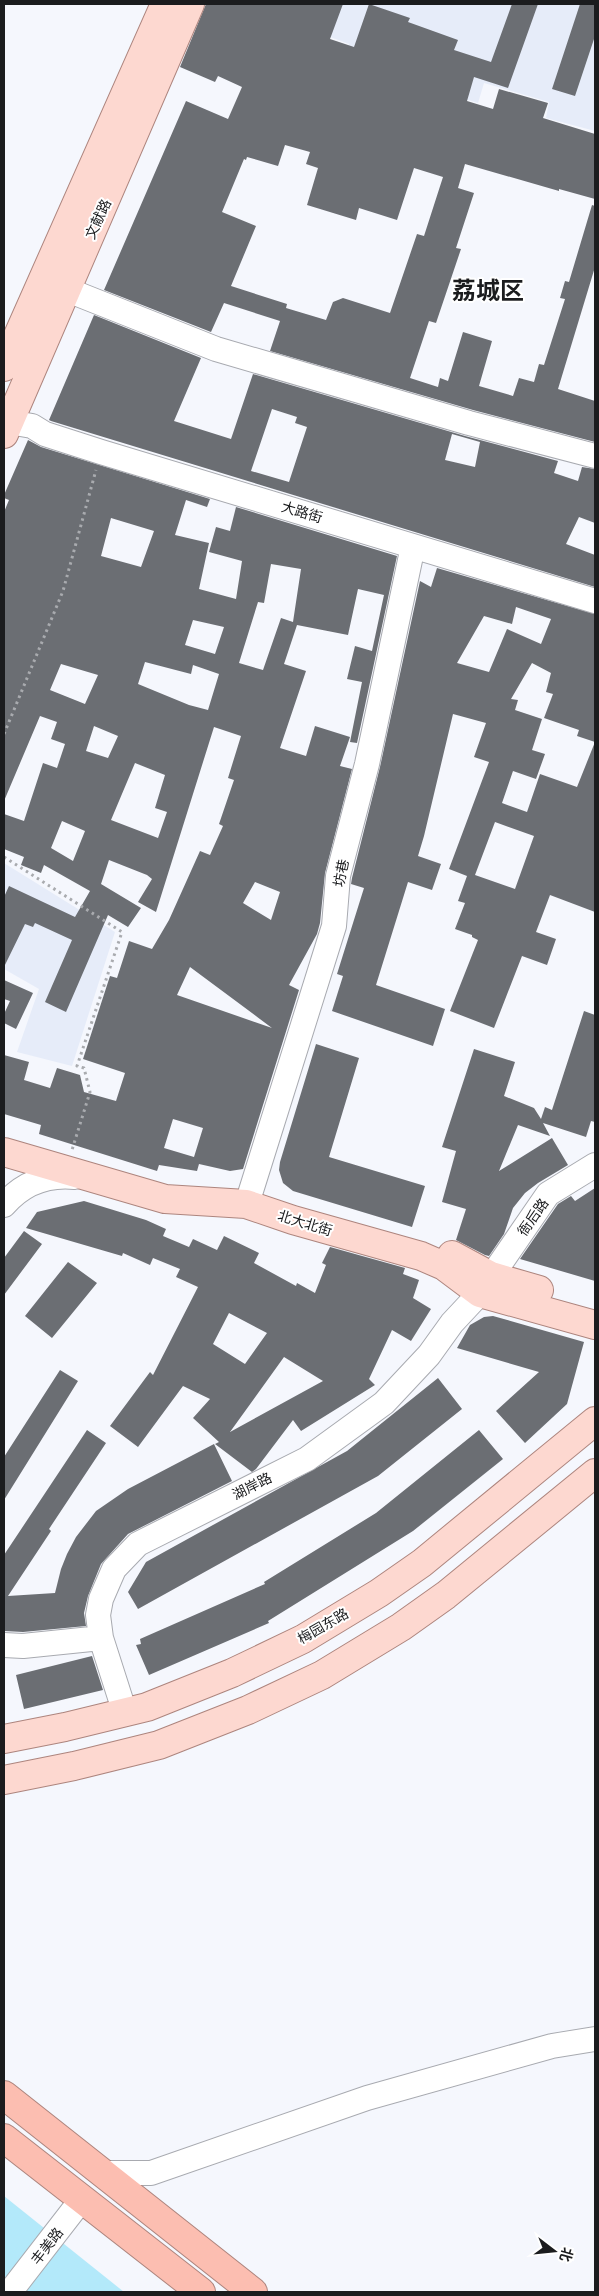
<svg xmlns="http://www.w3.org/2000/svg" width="599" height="2296" viewBox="0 0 599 2296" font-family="Poppins,'Noto Sans SC',sans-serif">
  <rect width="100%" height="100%" fill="#f5f7fd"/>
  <!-- built -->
  <path fill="#e6ecf9" d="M315,4H595V131L546,118L549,102L484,83L478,103L443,92L336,83L349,44L306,28Z
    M4,863L115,932L72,1066L17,1052L39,989L4,969Z"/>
  <!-- water -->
  <path fill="#b3e9fa" d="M4,2196L124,2292H24L4,2276Z"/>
  <!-- building -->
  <path fill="#6b6e73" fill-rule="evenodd" d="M206,4H343L330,39L354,47L369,4L410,18L408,22L458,40L454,50L491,62L512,4H538L508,88L474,77L467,101L493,109L499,89L548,103L543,118L595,134V199L559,189V191L465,164L458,188L474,193L456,248L461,249L436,323L429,321L410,378L438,387L440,378L448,381L463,332L492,341L479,386L513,396L519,378L534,382L539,364L544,365L565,299L560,298L565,281L569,282L592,205L595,206V267L558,389L595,401V442L473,410L270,351L280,321L224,303L211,332L104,290L186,101L228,119L242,87L218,76L215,82L180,67ZM285,145L310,152L306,164L318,168L307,205L356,220L359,208L397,220L414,168L443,177L424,236L417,234L390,313L343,298L333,302L326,320L286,308L287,304L231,286L256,226L222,212L244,159L246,160L247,157L278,166Z
    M580,4H595V36L575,96L552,89Z
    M94,315L201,358L174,421L231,439L253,374L465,436L558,461L554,473L578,481L582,467L595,469V523L579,517L566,544L595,555V587L51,421L49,420ZM272,409L297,417L295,423L307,427L289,482L251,471ZM452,434L480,442L475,467L445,460Z
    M28,440L41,447L210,499L207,507L186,500L175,535L209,543L199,589L236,599L242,561L209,552L216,527L230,531L236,507L397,556L357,743L350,742L362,682L347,679L355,646L372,651L384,595L358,589L348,635L297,625L284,664L306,671L280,748L306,756L315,726L350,737L340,766L352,769L325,873L320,923L317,934L289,985L299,990L243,1169L230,1171L199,1164L197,1171L159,1165L157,1171L39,1134L41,1125L4,1114V1055L29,1062L24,1080L50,1088L57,1068L80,1075L84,1092L116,1101L125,1073L83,1059L110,976L117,978L129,941L152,949L169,920L200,851L210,855L223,826L219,824L234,780L228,778L241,736L214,727L156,912L138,902L152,879L147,875L109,860L101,884L141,908L128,927L108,915L66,1012L45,1002L72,940L35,923L33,927L25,924L4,967V897L9,886L75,917L90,891L44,865L41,873L21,865L24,857L4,849V814L24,821L43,763L57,768L65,744L51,739L57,722L40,716L4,801V512L9,500L4,498V495ZM111,518L154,531L141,567L101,556ZM271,564L301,569L293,622L281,618L263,670L239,663L258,602L264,603ZM193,620L224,627L215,654L185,645ZM145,662L191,674L193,665L219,674L208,710L189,705L138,684ZM61,664L98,675L85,704L50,690ZM94,726L118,736L108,758L86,751ZM135,763L165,775L155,808L167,812L158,838L111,820ZM62,821L85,831L73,861L51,848ZM255,882L280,892L271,920L243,903ZM190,967L272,1028L177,995ZM173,1119L203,1128L194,1157L164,1148Z
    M437,568L595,614V742L577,736L579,730L544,718L553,694L546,692L551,673L532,663L511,699L518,700L515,710L542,719L532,750L545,754L536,779L513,771L502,803L527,812L540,774L577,787L595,742V912L550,895L536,932L556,939L547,965L522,956L494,1028L450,1011L478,940L472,937V935L455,929L465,903L458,901L467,876L449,869L489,762L474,757L486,723L453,714L424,836L418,856L441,864L432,890L408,882L376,985L445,1009L433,1046L332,1011L343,976L337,974L364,888L351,884L352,878L380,767L420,581L431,587ZM516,607L551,619L541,644L507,629L489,672L457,663L484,616L512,624ZM495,822L534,836L515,889L475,875Z
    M4,980L33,993L16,1029L4,1023V1014L10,1001L4,999Z
    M584,1011L595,1015V1122L591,1121L586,1137L543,1123L550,1136L518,1125L499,1171L552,1138L568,1165L538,1183L525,1193L513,1208L504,1234L489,1256L485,1255L456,1240L466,1209L442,1202L456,1151L442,1147L474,1049L515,1062L504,1096L534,1108L541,1119L545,1107L552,1110Z
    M316,1044L359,1058L329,1157L425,1186L412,1227L293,1191L283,1183L279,1170L280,1162Z
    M595,1188V1281L520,1259L558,1204L571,1196L575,1201Z
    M84,1201L146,1220L166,1229L163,1236L189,1247L193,1239L217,1250L224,1236L259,1253L254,1263L296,1286L297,1283L315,1293L326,1265L322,1263L330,1247L405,1268L403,1274L419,1280L413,1298L431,1309L411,1341L392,1330L369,1379L375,1385L301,1431L293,1420L256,1469L252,1472L215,1444L219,1442L193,1418L210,1399L183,1386L138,1447L110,1426L150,1372L153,1375L198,1287L176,1277L180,1269L153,1258L150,1265L123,1253L122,1256L26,1228L37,1212ZM229,1313L267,1333L245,1364L213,1344ZM284,1357L323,1381L230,1432Z
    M24,1231L42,1244L4,1295V1258Z
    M68,1262L97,1283L52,1338L25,1316Z
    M493,1316L584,1342L567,1404L525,1443L496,1411L539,1372L457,1348L470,1325L484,1317Z
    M60,1370L78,1381L4,1500V1457Z
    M438,1378L462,1409L378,1476L138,1609L128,1592L146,1562L347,1451Z
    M87,1430L106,1443L49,1529L51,1531L8,1596L55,1593L61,1569L67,1554L76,1537L96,1511L128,1489L214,1444L232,1481L128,1534L101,1564L88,1596L84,1613L86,1626L23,1632L4,1631V1555Z
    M479,1430L503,1459L413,1531L268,1621L269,1623L149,1675L136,1645L141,1644L140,1639L265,1584L264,1582L376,1513Z
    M92,1656L103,1690L24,1709L16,1675Z"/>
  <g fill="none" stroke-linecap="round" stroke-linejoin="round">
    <defs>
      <path id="minor" d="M65,289L216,349L469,423L595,456
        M9,422L32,426L45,434L101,452L595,601
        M250,1194L334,926L338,876L367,764L413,546
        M4,1205C23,1183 46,1174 75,1177
        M4,1645L23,1646L101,1638
        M125,1713L101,1638L98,1615L101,1599L114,1569L138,1544L307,1459L384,1403L429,1355L452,1323L480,1293L548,1194L595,1165
        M101,2173H151L367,2098L552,2046L595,2039
        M10,2292L82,2199"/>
      <path id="major" d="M4,367L165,4
        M4,434L190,4
        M4,1152L165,1199L246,1204L293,1220L421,1256L444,1266L480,1293L595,1325
        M452,1255L491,1276L539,1290
        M4,1739L65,1727L147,1707L232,1673L303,1639L379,1593L422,1563L595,1421
        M4,1780L74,1766L159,1745L248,1710L322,1675L401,1627L446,1595L595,1473"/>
      <path id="highway" d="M4,2095L253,2292
        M4,2138L201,2292"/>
    </defs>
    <!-- minor casing -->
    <use href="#minor" stroke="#a8aab0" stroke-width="26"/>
    <!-- major casing -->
    <use href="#major" stroke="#ad857e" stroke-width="30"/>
    <!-- highway casing -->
    <use href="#highway" stroke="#ad857e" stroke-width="30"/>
    <!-- path -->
    <path stroke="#a9abaf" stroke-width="3" stroke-dasharray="2.5 4" stroke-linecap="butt" d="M4,734L63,591L96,470
      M4,857L122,932L77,1066L84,1068L90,1092L72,1150"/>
    <!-- minor -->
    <use href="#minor" stroke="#fff" stroke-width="24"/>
    <!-- major -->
    <use href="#major" stroke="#fdd8d0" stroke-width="28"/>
    <!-- highway -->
    <use href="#highway" stroke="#fcbeb1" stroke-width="28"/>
  </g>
  <g text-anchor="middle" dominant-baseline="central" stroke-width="4" stroke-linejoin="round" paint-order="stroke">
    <!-- street labels -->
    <g font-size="14" fill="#1b1c1e" stroke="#fff">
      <text transform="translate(98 219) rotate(-65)">文献路</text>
      <text transform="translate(302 512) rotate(17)">大路街</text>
      <text transform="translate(341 873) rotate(-79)">坊巷</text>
      <text transform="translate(533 1217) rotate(-55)">衙后路</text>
      <text transform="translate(305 1223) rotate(17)">北大北街</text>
      <text transform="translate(252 1486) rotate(-27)">湖岸路</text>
      <text transform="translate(323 1626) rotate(-30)">梅园东路</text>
      <text transform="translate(47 2246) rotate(-52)">丰美路</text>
    </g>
    <!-- town labels -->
    <g font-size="24" font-weight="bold" fill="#1b1c1e" stroke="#fff">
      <text x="488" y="290">荔城区</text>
    </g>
  </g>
  <!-- border -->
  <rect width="599" height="2296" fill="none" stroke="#1b1c1e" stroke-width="10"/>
  <!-- north arrow -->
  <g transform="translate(554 2251) rotate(106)" stroke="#ffffff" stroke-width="4" paint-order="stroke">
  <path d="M0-4L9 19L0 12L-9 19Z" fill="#1b1c1e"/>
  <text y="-8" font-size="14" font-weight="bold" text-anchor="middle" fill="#1b1c1e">北</text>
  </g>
</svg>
